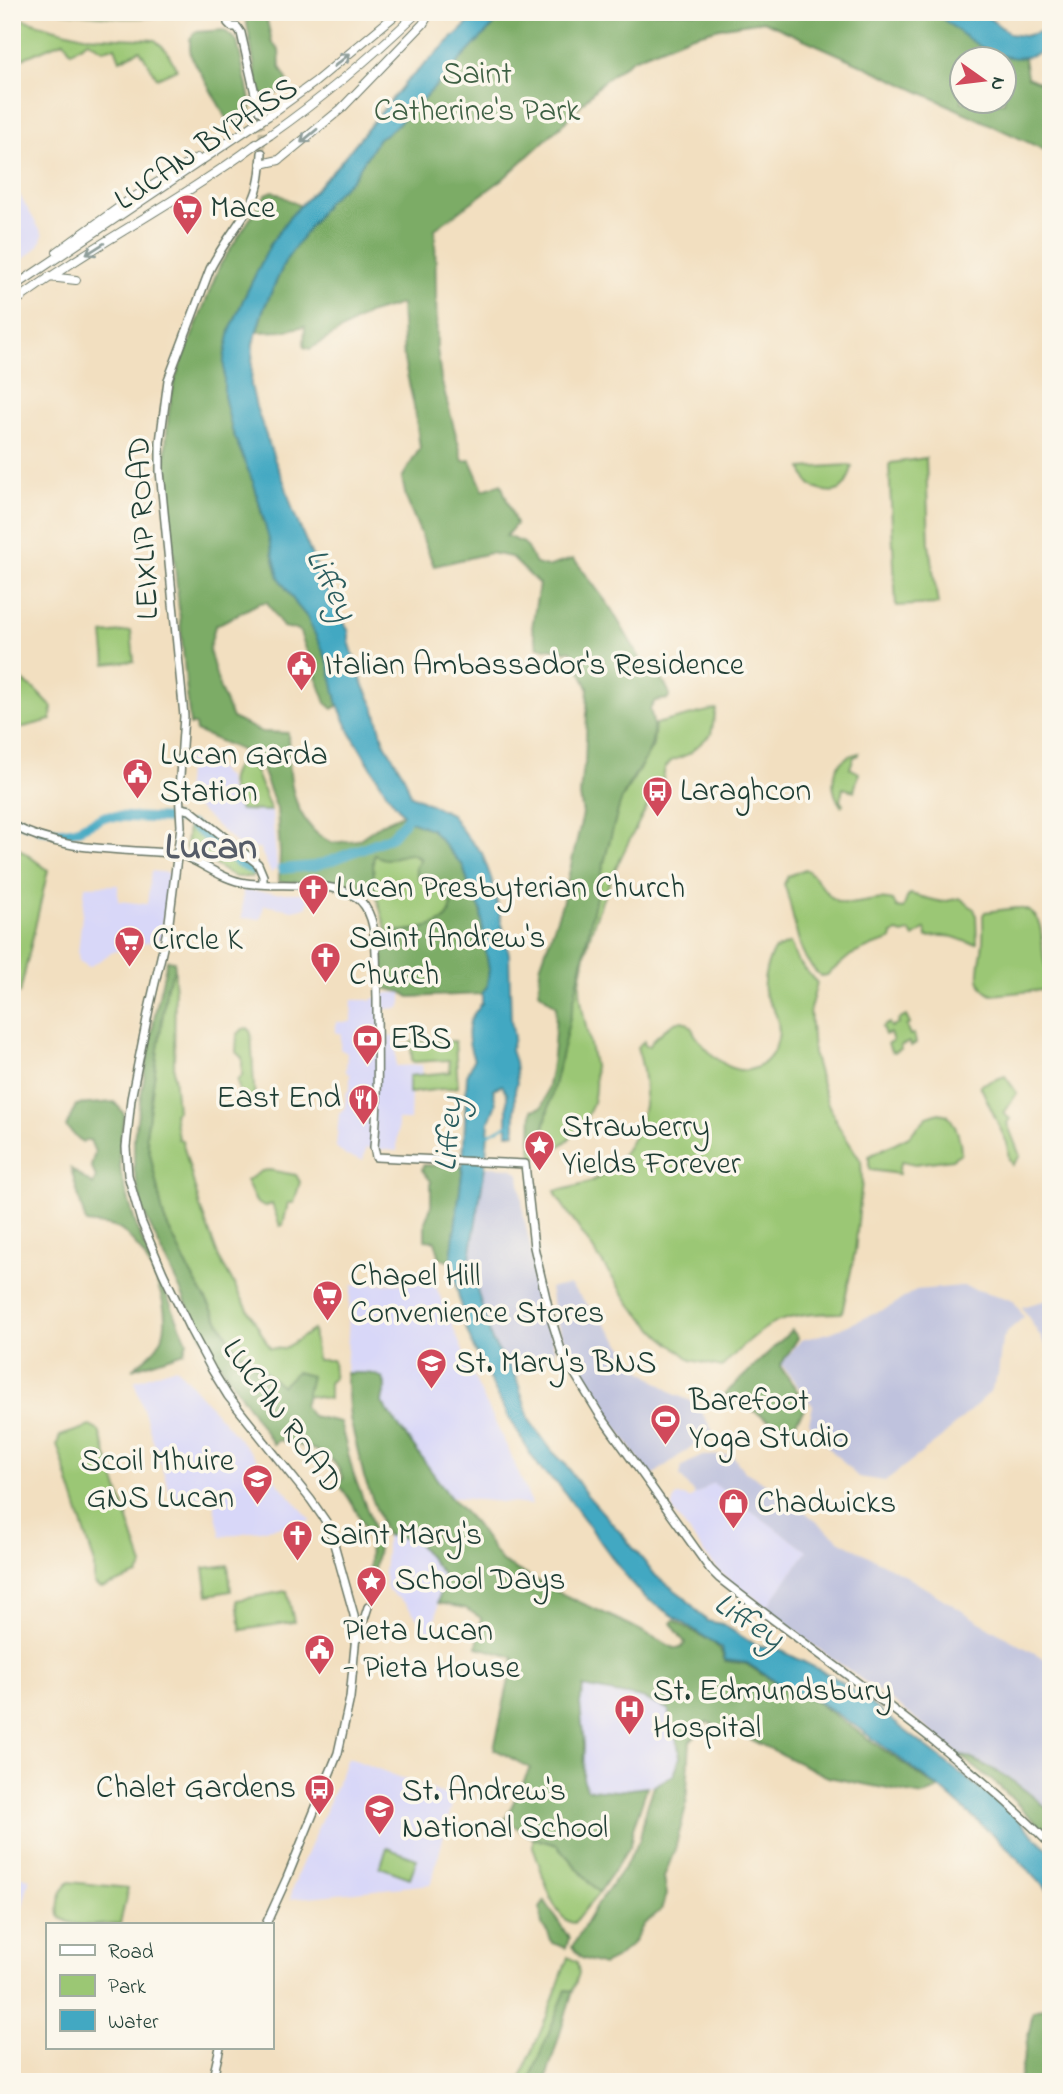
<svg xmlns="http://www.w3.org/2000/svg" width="1063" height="2094" viewBox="0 0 1063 2094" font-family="'Indie Flower',sans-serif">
  <rect width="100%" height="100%" fill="#fbf7ec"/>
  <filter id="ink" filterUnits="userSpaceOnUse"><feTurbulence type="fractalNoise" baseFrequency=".0143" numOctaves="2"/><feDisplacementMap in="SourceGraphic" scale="14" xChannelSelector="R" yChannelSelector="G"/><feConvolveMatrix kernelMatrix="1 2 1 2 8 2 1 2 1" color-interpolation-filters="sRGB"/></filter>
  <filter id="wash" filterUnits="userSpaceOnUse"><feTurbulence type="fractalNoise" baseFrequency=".00686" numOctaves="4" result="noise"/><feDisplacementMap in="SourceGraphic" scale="28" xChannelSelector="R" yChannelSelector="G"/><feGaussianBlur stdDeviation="1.57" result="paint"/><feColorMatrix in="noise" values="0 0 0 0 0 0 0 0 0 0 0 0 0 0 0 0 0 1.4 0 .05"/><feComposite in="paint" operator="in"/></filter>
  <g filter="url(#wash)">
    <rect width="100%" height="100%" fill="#f2dfc0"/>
    <!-- built -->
    <path fill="#d8d7f8" d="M12,182L43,235L39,246L12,269Z
      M188,758L199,759L204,766L218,769L228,779L229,789L240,811L272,812L277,868L271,873L260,849L240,847L185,797Z
      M151,871L169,873L161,939L113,952L89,967L79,961L78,953L85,886L118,885V901L147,904Z
      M243,890L276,893H306L310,895L307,907L293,910L264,905L261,919L242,918Z
      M388,993H402V1002L400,1008L384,1009V1036L396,1037V1066L422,1065L423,1075L409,1076V1092L411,1093L410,1120H398L397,1151L366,1148L363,1160L346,1156L336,1147L339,1114L345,1107L346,1094L350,1088V1074L346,1072L347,1053L340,1049L341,1033H336V1022H351L352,1000H371Z
      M353,1284H435L478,1387L511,1455L532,1505L450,1497L382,1403L385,1386L346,1373L350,1295Z
      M176,1367L262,1465L312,1521L221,1537L211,1493L173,1502L134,1381Z
      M713,1483L807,1551L767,1607L723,1575L710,1560L673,1511V1501L677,1496H684L689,1499Z
      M386,1535L415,1540L443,1574L434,1630L429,1632L405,1603L387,1590L384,1572L386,1553Z
      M584,1687L642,1698L668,1708L675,1729L680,1757L674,1775L654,1786L617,1791L587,1789L583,1778L584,1745L580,1704Z
      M347,1757L446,1795L453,1801L431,1884L290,1899L298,1873L337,1784Z
      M12,1867L14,1868L13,1875L29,1878V1882L20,1917L12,1933Z"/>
    <!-- industrial -->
    <path fill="#bfc2dd" d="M485,1167L512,1168L519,1174L524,1219L555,1352L516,1377L492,1341L478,1293L470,1257Z
      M570,1285L616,1337L642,1371L674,1394L696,1403L713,1431L650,1477L582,1374L559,1329L553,1307L550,1288Z
      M963,1286L1013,1300L1024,1317L1009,1330L1002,1340L998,1375L989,1393L941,1438L885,1481L858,1477L823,1442L809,1422L813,1406L781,1364L801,1340L832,1332L890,1307L916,1290Z
      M1051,1299V1354L1022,1307Z
      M732,1455L744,1471L782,1493L839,1540L906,1576L996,1632L1051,1662V1810L1009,1795L903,1709L813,1645L767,1607L807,1551L713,1483L695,1495L680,1476L682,1466L702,1456Z"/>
    <!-- green -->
    <path fill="#9bc774" stroke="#5d8254" stroke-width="2" d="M61,12H227L223,15L123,18Z
      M12,16L52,28L84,36L155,40L166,50L177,69L157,78L140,50L120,60L115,47L103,50L88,41L71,52L64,41L12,63Z
      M926,458L929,544L938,604L896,606L889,465L891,463Z
      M848,465L852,467C850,474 848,483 842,488C835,495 816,491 810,484C805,479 804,474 802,468Z
      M131,631L134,661L106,664L103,634Z
      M12,674L33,688L52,707L51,720L12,730Z
      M716,709L711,734L689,754L671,761L665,768L663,779C632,832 596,901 584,960C583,969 580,978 580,986C580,1024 605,1072 591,1108C581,1133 558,1153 532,1157L531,1140L542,1136L572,1008L602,868L620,802L653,746L655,724Z
      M859,753V755L854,757L850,768L859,773L854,791L843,788L840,801L843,804L841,806C827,786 832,758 859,753Z
      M242,754L255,771L271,811L240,810C226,780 228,783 242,754Z
      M188,825L239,867L252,871V877H235L186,848Z
      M12,846L18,848L48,870L20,993L12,997Z
      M406,853C425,857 424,868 430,885L443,889C445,893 450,899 451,903C456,929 404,932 387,932C380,908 369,879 374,855Z
      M805,869C819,877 823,894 837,901C855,909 874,895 893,901L897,908L903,909L907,898L910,894L942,902L960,898L974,909L976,914L977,943C968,945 962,939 953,937C944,935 936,936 927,937L925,929L914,937L910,932L903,934L898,932L892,934L891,940L874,945L851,955L827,975L821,976C794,957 796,914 784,884L788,876Z
      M1016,908C1047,910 1040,938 1044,960C1046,969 1051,978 1051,987L1043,990L992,995C972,985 980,968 982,950C984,939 983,927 983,915L985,912Z
      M790,943L797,960L817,983L810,1009L813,1053L827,1102L839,1127L861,1161L862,1181L855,1252L842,1313C822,1313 791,1315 772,1324C753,1335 737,1351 722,1367L691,1360L661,1336L631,1305L558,1198L555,1191C567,1188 580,1187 592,1181C621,1167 644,1127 645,1095C645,1079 642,1062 637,1047L644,1041L645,1046H650C652,1039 658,1036 663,1031C670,1025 678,1017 687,1023C692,1026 693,1032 696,1036C707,1051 727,1073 748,1070C773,1066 784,1037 776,1015C773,1007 766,1000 764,991C762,979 768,960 774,950Z
      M175,968L174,1074L177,1111L174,1113L178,1139L182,1140L200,1207L219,1258L270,1348L283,1349L313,1330L317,1360H333L334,1378L329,1383V1399L306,1395L310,1376L296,1372L282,1387L234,1347L191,1274L164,1219L146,1135L167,985Z
      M906,1016L910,1024L906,1026L910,1035L914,1034L916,1043L911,1046L909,1042L900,1046L901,1049L894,1052L891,1051L888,1044L893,1041L890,1033L885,1035L882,1027L889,1023L891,1027L899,1024L898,1020Z
      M248,1028L251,1033L255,1104L252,1105L241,1098L237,1081L242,1075V1058L236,1052L237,1035L243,1029Z
      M455,1041L458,1087L409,1093V1076L450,1072L449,1060L412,1062L411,1042Z
      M1005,1076L1017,1093L1003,1113L1010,1119L1007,1123L1020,1156L1012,1165L1009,1160L1007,1143L980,1085Z
      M939,1113L948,1115C957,1127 961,1138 961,1153L952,1159L915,1164L902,1161L899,1169V1174L871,1170L869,1165V1156L909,1136L927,1117Z
      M269,1170L296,1175L300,1182L294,1203H288L283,1225L280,1226L272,1204L264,1207L256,1202L246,1181L262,1171Z
      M90,1426L99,1431L143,1566L138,1575L102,1588L98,1587L94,1583V1561L57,1444L60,1436Z
      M228,1565L231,1591L208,1595L204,1568Z
      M287,1591L294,1622L241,1630L237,1600Z
      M533,1838L557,1845L599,1893L574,1923C551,1920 542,1866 533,1847Z
      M387,1848L417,1859L410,1878L380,1867Z
      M69,1882L128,1888L120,1924C100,1924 74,1930 59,1916C57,1903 60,1891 69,1882Z
      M568,1957L577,1962L579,1973L573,1991L566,1990L529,2082H519L546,2019Z"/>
    <!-- forest -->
    <path fill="#7cac66" stroke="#4e744d" stroke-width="2" fill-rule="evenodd" d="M245,12H265L272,42L279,50L280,67L290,85L264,101L257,81Z
      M513,12H934L981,46L1001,56L1024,58L1027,77L1051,87V153L860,64L763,21L724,27L690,36L633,59L601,83L567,120L503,179L435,229L437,349L441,379L463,461L470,460L483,490L501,484L516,524L506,536L524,543L536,564L547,567L573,559L578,564L610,607L647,670C659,674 666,683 670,695L668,699L655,701L650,709C664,757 630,767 619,807C600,872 587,939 573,1005C563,1049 552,1093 542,1136L531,1140L532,1110L542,1107C553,1075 555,1040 556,1006L539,992L540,967L562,904L583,814L580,796L582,773L585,764L588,688L579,668L577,659L571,651L538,647L532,628L539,584L511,557L490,553L434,566L406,498L402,478L420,448L415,411L404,360L401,304L368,314L310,349L304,347L305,326L283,331L257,332L263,311L286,260L328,201L352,179L379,138L389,132L414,109L481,38L499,20ZM962,60H1004V102H962Z
      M224,30L237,41L251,104V114C242,122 239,124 227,119L190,54V39L195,32Z
      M273,191L300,206L288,219L271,243L243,300L230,331L224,358V396L232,430L255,487L263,520L269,534L273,557L279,577L296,604L307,617L329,662L338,705L333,709L326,703L299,630L283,627L267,602L259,603L215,626L209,650L220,689L232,718L262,732L288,733C289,767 288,804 314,831C319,836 326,840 332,843L358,840L383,823L403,814L410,821L431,829L463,866L470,889L481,910L483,935L489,969L487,986L482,994L409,997L402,992L383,988L382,931C400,932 454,931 451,904C450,900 446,893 443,889L419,880L415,868L421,859C408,849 400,858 386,859C384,859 376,856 374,855L373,863L375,894C357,895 343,886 325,883C310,881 295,883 279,882L280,853L277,809L261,767L243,751L196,731L195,725H190L165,461L168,417L174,382L220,265L266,194Z
      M167,960L174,961L175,968L167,985L146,1135L164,1219L191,1274L234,1347L282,1386L296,1372L311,1376L304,1406L312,1416L340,1422L353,1473L371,1520L378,1549L371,1583L367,1584C368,1571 371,1557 369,1544C364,1522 351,1500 338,1483L343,1479C334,1449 306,1448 279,1440L273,1444L203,1338L143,1211L134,1169V1137L155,1014Z
      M114,1102L124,1113L119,1151L121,1174L137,1229L187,1341L184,1352L132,1369C142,1361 157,1351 162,1338C174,1307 147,1250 122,1231C114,1224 96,1225 86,1223L71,1169L93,1185L96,1177L91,1166L95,1152L90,1140L82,1142L66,1127L76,1105Z
      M423,1165L463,1166L451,1259L447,1261L440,1258L435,1241L425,1240V1222L431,1207V1181L422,1170Z
      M792,1330L798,1338L780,1366L807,1405L789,1432L725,1394Z
      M346,1373C357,1374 385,1369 385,1386C385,1391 382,1397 382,1403L450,1497L475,1524L502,1562L562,1594L630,1625L674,1648H681L685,1643L671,1623L674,1620L713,1643L720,1649L725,1661L746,1664L783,1688L816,1702L939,1789L923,1796L828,1777L741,1735L707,1722L690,1741L686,1807L675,1849L664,1877L667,1895L661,1910L644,1924L632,1944L615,1959L603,1965L581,1958L572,1947L596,1906L625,1866L640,1839L645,1813L654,1786L674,1775L680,1757L675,1729L668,1709L642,1698L583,1687L580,1704L584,1745L583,1778L587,1789L617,1791L647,1787L633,1829L630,1846L599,1893L557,1845L533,1838L505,1820L530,1768L494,1749L514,1657L477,1647L481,1618L465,1608L438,1603L443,1574L415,1540L386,1535L364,1477L350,1419Z
      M956,1753C995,1767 1020,1784 1051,1812V1837L999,1786Z
      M545,1901L569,1938L566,1948L552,1943L548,1933L542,1925L540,1908Z
      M566,1990L573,1991L545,2082H529Z
      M1048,2006L1051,2007V2082H1019L1033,2012Z"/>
    <!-- water -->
    <path fill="#42a8c2" stroke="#30727b" stroke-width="2" d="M480,12H513L499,20L481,38L414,109L389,132L379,138L352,179L328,201L286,260L263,310L253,344L251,385L256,407L275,461L285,484L293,511L318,570L349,632V641L362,682L374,706L384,742L404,776L411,795L451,814L464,833L482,853L492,881L509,954L511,1021L514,1037L511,1050L515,1062L517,1083L515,1090V1133H507V1094L502,1085L493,1089L496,1104L489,1122L485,1167L470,1257L478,1293L492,1341L516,1377L530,1421L552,1451L567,1466L586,1494L619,1531L656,1576L684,1597L707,1621L722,1624L755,1645L776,1648L832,1676L849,1687L979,1788L1015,1817L1051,1852V1894L1007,1847L941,1789L857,1727L817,1701L784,1687L747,1663L725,1660L722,1648L643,1596L628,1579L559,1485L543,1472L531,1455L506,1412L474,1349L464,1322L451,1259L463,1166L467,1075L474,1060C468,1043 463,1022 479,1008V1005L482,1004V994L487,986L489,969L483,935L481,910L470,889L463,866L431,829L410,821L403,814L386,792L350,732L338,705L328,662L307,617L296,604L279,577L255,487L232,430L224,396V358L230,331L243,300L271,243L288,219L337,166L405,83Z
      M934,12H981L1010,34L1024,36L1051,29V47C1043,51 1034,56 1025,57C991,63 959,31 934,12Z"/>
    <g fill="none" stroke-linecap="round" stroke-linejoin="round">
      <!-- stream -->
      <path stroke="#42a8c2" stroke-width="2" d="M486,1135L509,1124"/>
      <!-- river -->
      <path stroke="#42a8c2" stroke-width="10" d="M12,818L26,824
        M192,825L240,864L253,870
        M39,829L65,832L76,830L106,816L174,819
        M282,869L314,866L333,860L383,840L392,836L414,810"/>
    </g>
  </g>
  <g filter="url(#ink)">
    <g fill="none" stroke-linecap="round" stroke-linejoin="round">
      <!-- secondary-tunnel -->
      <path stroke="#c8bfa4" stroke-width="7" stroke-dasharray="7 3.5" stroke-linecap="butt" d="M259,111L262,131V153"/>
      <defs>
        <path id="secondary" d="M236,16L231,17L228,23L232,27H237L241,33L259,111
          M262,153C261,169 260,187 252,202C239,225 222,245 210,269L168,380L160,442V471L184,716L179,791L181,826L169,922L149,1009L131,1099L126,1147L128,1175L141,1221L163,1273L190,1329L212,1370L228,1396L311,1500L329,1526L354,1615L356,1635L350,1698L338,1753L287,1878L266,1924
          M181,808L190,810L258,864L263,876V884
          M12,825C63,853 122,848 178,854C201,861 222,880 246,883C278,888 329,879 356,897C363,902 368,910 371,919C378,941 376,974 377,998C377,1048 379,1097 374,1147L376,1157L525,1164L534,1247L550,1315L562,1353L598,1412L710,1569L719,1578C830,1666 951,1743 1051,1845
          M358,1638L368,1607
          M212,2082L220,2047"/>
        <path id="trunk" d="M268,116L315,82L399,12
          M270,135C323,98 371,57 418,12
          M261,164L279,160L341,109L423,24L430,12
          M57,252L128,201L197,158
          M49,277L76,280
          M12,288L254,125
          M12,304C90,246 177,203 255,145"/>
      </defs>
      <!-- secondary casing -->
      <use href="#secondary" stroke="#697665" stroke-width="10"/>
      <!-- trunk casing -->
      <use href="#trunk" stroke="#697665" stroke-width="10"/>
      <!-- secondary -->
      <use href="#secondary" stroke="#fff" stroke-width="7"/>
      <!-- trunk -->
      <use href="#trunk" stroke="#fff" stroke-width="8"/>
      <defs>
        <path id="trunk-bridge" d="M254,125L268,116
          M255,145L270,135"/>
      </defs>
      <!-- trunk-bridge casing -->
      <use href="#trunk-bridge" stroke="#697665" stroke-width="10" stroke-linecap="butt"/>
      <!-- trunk-bridge -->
      <use href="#trunk-bridge" stroke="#fff" stroke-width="8"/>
    </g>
    <!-- one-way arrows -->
    <defs><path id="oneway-shaft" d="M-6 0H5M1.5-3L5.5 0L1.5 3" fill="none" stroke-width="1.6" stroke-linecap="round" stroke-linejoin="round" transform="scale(1.75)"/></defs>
    <g stroke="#8f9e9a">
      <use href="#oneway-shaft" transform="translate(342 60) rotate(-39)"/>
      <use href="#oneway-shaft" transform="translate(309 136) rotate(140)"/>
      <use href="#oneway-shaft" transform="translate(95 249) rotate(148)"/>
    </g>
  </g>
  <!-- icons -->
  <defs>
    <symbol id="supermarket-pin" viewBox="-11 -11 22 30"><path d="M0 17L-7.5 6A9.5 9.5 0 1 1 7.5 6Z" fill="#d1495b" stroke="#fbf7ec"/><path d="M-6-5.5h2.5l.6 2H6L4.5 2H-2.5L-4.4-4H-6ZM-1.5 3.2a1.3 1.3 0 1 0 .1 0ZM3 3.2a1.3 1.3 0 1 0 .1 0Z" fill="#fff"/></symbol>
    <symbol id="civic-pin" viewBox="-11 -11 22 30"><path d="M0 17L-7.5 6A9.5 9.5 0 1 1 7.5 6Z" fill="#d1495b" stroke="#fbf7ec"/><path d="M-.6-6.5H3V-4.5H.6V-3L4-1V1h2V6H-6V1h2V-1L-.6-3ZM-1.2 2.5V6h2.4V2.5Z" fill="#fff"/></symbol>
    <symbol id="bus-pin" viewBox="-11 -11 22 30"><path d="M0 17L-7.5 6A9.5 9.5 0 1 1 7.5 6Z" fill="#d1495b" stroke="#fbf7ec"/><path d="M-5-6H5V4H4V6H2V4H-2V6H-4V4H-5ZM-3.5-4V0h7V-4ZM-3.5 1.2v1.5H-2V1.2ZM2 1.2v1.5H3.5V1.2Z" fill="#fff"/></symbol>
    <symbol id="church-pin" viewBox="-11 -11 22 30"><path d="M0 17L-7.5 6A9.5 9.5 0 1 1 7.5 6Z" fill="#d1495b" stroke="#fbf7ec"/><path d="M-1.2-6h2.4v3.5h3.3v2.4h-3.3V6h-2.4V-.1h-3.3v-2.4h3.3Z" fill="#fff"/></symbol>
    <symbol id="bank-pin" viewBox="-11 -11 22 30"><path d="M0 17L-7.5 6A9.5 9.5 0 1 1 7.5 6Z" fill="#d1495b" stroke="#fbf7ec"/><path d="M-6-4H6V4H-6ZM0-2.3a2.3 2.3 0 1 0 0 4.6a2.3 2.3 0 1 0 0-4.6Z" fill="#fff"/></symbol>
    <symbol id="restaurant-pin" viewBox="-11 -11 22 30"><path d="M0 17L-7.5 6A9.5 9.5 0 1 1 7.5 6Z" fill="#d1495b" stroke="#fbf7ec"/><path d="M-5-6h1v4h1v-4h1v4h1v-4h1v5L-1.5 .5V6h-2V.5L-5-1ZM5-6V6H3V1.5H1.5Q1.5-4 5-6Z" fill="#fff"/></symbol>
    <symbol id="sight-pin" viewBox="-11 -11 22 30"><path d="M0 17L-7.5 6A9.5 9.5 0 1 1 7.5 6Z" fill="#d1495b" stroke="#fbf7ec"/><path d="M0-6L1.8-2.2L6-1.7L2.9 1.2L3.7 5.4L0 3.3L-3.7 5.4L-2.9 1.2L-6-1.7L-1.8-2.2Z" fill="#fff"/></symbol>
    <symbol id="school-pin" viewBox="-11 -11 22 30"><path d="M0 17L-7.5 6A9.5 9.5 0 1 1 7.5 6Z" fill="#d1495b" stroke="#fbf7ec"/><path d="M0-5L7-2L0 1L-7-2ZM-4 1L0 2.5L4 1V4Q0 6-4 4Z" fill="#fff"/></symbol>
    <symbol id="stadium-pin" viewBox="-11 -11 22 30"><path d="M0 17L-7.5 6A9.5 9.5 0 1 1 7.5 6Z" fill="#d1495b" stroke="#fbf7ec"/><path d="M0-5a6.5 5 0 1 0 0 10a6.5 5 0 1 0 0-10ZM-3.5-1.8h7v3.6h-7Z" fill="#fff"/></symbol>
    <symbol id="shop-pin" viewBox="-11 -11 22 30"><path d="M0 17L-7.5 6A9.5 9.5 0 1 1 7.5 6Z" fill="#d1495b" stroke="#fbf7ec"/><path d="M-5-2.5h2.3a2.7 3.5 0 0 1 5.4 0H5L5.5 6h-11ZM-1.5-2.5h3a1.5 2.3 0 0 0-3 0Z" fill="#fff"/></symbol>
    <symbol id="hospital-pin" viewBox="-11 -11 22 30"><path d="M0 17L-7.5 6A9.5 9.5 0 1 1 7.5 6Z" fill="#d1495b" stroke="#fbf7ec"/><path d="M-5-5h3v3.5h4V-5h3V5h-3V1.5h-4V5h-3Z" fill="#fff"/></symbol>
  </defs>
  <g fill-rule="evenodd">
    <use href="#supermarket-pin" x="170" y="192" width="35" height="47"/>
    <use href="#civic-pin" x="284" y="648" width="35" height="47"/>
    <use href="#civic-pin" x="120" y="756" width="35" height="47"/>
    <use href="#bus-pin" x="640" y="774" width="35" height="47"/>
    <use href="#church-pin" x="296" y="872" width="35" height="47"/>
    <use href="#supermarket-pin" x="112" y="924" width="35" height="47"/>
    <use href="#church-pin" x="308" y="940" width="35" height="47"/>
    <use href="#bank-pin" x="350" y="1022" width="35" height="47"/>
    <use href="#restaurant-pin" x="346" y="1082" width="35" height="47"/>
    <use href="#sight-pin" x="522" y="1128" width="35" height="47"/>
    <use href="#supermarket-pin" x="310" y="1278" width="35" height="47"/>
    <use href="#school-pin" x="414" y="1346" width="35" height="47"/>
    <use href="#stadium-pin" x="648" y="1402" width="35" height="47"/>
    <use href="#school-pin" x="240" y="1462" width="35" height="47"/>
    <use href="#shop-pin" x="716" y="1486" width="35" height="47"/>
    <use href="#church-pin" x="280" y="1518" width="35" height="47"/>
    <use href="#sight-pin" x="354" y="1564" width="35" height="47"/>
    <use href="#civic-pin" x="302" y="1632" width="35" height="47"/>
    <use href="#hospital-pin" x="612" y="1692" width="35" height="47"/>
    <use href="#bus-pin" x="302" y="1772" width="35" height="47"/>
    <use href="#school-pin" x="362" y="1792" width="35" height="47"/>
  </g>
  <g text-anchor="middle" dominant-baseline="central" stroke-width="7" stroke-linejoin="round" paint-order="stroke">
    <!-- park labels -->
    <g font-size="32" fill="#3e6044" stroke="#fbf7ec">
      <text x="477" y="75">Saint<tspan x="477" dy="37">Catherine's Park</tspan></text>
    </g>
    <!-- street labels -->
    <g font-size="32" fill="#1f3d34" stroke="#fbf7ec">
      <text transform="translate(207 145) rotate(-34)">LUCAN BYPASS</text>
      <text transform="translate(145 528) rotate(-93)">LEIXLIP ROAD</text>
      <text transform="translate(281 1417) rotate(54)">LUCAN ROAD</text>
    </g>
    <!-- poi labels -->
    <g font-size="32" fill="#1f3d34" stroke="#fbf7ec" text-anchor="start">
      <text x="210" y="209">Mace</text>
      <text x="325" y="666">Italian Ambassador's Residence</text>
      <text x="160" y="756">Lucan Garda<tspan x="160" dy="37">Station</tspan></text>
      <text x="680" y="792">Laraghcon</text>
      <text x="336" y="889">Lucan Presbyterian Church</text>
      <text x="349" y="939">Saint Andrew's<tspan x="349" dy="37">Church</tspan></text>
      <text x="152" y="941">Circle K</text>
      <text x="390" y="1040">EBS</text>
      <text x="341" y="1099" text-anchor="end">East End</text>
      <text x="562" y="1128">Strawberry<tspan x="562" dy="37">Yields Forever</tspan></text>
      <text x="350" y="1277">Chapel Hill<tspan x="350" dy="37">Convenience Stores</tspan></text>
      <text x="455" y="1364">St. Mary's BNS</text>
      <text x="689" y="1402">Barefoot<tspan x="689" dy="37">Yoga Studio</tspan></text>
      <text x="234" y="1462" text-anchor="end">Scoil Mhuire<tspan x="234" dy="37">GNS Lucan</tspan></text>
      <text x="757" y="1504">Chadwicks</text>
      <text x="320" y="1536">Saint Mary's</text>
      <text x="395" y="1581">School Days</text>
      <text x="343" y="1632">Pieta Lucan<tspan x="343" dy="37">- Pieta House</tspan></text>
      <text x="653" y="1692">St. Edmundsbury<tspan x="653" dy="37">Hospital</tspan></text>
      <text x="296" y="1789" text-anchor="end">Chalet Gardens</text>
      <text x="402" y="1792">St. Andrew's<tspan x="402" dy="37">National School</tspan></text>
    </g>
    <!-- water labels -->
    <g font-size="33" font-style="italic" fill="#2a5d5f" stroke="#fbf7ec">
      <text transform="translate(330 585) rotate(63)">Liffey</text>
      <text transform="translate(450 1134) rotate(-85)">Liffey</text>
      <text transform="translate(748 1622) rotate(33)">Liffey</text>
    </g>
    <!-- district labels -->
    <g font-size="38" font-weight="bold" fill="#555c68" stroke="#fbf7ec">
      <text x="211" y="849">Lucan</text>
    </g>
  </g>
  <!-- margin -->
  <rect width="1063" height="2094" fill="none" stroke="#fbf7ec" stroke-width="42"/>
  <!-- legend -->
  <rect x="46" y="1923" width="228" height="126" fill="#fbf7ec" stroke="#a3ada2" stroke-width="2"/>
  <rect x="60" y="1945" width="35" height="10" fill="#ffffff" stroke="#a3ada2" stroke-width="2"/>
  <text x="108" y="1958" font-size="21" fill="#1f3d34">Road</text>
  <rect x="60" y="1975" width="35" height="21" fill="#9bc774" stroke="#a3ada2" stroke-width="2"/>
  <text x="108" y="1993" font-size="21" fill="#1f3d34">Park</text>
  <rect x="60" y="2010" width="35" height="21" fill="#42a8c2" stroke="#a3ada2" stroke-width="2"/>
  <text x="108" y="2028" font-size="21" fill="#1f3d34">Water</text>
  <!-- north arrow -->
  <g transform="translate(983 80) rotate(104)"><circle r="33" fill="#fbf7ec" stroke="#a3ada2" stroke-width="2"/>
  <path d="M0-5L12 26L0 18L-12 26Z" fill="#d1495b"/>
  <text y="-10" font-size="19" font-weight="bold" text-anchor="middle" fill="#1f3d34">N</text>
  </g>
</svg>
